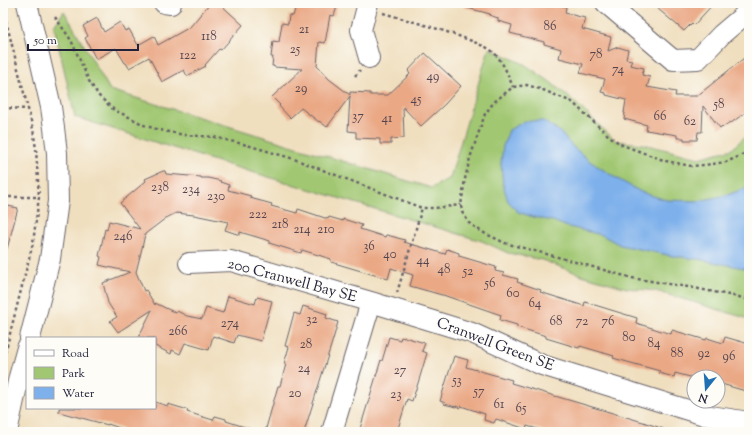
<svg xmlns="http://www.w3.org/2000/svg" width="752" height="435" viewBox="0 0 752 435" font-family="'Sorts Mill Goudy',serif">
  <rect width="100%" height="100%" fill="#fdfcf7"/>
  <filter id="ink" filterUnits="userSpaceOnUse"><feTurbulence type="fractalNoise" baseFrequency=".025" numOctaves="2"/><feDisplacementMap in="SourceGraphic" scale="8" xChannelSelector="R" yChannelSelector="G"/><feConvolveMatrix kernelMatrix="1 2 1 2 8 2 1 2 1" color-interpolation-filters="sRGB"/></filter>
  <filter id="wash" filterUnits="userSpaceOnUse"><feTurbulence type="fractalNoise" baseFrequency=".012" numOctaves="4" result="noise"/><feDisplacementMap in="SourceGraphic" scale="16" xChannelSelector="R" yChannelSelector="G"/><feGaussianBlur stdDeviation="0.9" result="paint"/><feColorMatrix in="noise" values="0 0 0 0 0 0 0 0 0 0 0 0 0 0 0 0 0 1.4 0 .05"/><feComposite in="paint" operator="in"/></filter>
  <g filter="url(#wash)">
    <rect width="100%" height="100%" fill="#f0dfbf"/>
    <!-- green -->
    <path fill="#a1c772" stroke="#627456" d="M64,11L110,90L431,188L450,178L489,48L524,64L549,81L570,98L616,141L643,144L699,158L732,149L749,133V319L656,291L627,288L582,275L542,260L508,253L482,241L215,161L75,117L54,26Z"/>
    <!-- water -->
    <path fill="#7eb0eb" stroke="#506993" d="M525,121H543L559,131L573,147L591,162L616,178L641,192L666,200L699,201L727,195L749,187V269L697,259L672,256L620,245L602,235L565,226L553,221L533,217L518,212L508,201L503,185L501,163L503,146L509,130Z"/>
    <g id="blocks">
      <!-- building -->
      <path fill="#eaa885" d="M210,3H219L243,25L221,50L219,49L205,65L206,66L187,76L184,70L162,82L149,57L129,68L126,63H125L116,48L96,59L85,38L88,36L83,26L97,18L104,32L120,22L125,31L129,29L138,45L154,36L158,45L190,27Z
        M297,3H338L334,16L330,15L325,43L319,42L317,66L329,79L350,95V92L370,93V95H388L410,74L408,71L425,53L461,86L445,104L421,126L403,107L404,138L391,139V144H380V139L356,138V132L348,131L350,96L327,127L319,121V122L301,108L290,118L279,106L280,105L272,97L302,69L274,67V66H272L273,57H271L273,41L279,42L282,23L288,24L289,15L293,16Z
        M465,3H552L566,7L565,13L585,18L582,29L611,37L608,51L618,47L628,50L626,59L632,60L630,65L644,68L642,75L650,77L647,87L676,92L675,96H697L749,54V110L731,123L730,122L723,127L722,126L720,128L703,106L702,132H698L697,140H684V138H677V135L646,130L647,125L624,119L625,113H624L626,100L606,95V93L601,92L605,79L580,73L583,64L559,58L561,49L544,44V42L510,33L512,25L498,21V18L489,15L490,14L464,7Z
        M651,3H714L694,25L692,23L684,31Z
        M163,171H165L166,174L201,177V178H208L221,181L220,182L229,185L228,190L251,196L250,198L272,204L271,206L297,213L298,209L328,219L329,217L343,221V219L362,225L360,229L385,237L386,235H387L405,240L404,242L445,254L447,249L459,253V256L496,267L495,271L504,273L503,275L518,279L517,282L541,290L540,292L584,306L585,302L637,318L636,323L671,334L672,330L706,340L707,338L723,343L725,337L749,344V392L718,383V377H690L675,373L674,377L659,373L660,371L613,358L614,356L580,346L579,348L546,338V336L517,327V325L500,320L501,315L443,295H442L410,286L413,275L391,268L388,279L331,262V259L302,250L301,253L269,243L270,241L240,232V235L225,230L228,222L194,215L176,213L166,218L145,234L142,248L136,272L144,291L146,290L155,305V303L176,313L177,311L187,316L202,319L206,308L223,313L228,296L255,304L257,297L272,301L261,341L237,335L234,343L213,336L209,350L185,343L180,354L172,350L171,354L155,346V338H138L152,310L118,332L110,321L117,317L108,303L103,283L130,272L99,265L101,257L99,256L105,229L107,230L109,221L140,229L120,203L146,181L145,179Z
        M3,205L18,208L7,249H3Z
        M303,306L327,314L326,318L338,322L334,336L304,432H265L278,386H280L286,364H284L289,347L285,346L294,313L300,315Z
        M389,337L400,340L401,337L404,338V337L425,343L422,351L427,353L419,380L412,401L407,399L397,432H359L381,360L382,361Z
        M454,356L468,360L466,367L512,380L511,383L643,422L664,429V432H548L527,426L526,429L496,419L494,423L484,420L485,414L461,406L460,408L456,406V407L444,404L445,403L440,401Z
        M155,402L168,406V404L188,410L187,412L213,420L215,416L226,419V421L251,429V432H131L108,424V425L59,412V408H155Z"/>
    </g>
  </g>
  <g filter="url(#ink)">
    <use href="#blocks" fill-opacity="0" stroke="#6a6469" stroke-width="1"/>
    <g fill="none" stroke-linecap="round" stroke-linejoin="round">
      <defs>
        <path id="minor" d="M27,3L51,107L54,128L57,153L58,201L50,259L30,338
          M164,3L171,4V3
          M368,3L361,30L369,58
          M606,3L673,60L698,59L722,34L749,11
          M189,263L231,261L371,302
          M7,432L19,377L27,348
          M332,432L371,302L472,333L542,365L704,415L749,422"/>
      </defs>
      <!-- minor casing -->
      <use href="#minor" stroke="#6a6469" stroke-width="22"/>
      <!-- path -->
      <path stroke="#6a6469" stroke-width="2.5" stroke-dasharray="3 3" stroke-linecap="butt" d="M3,9L33,129L36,149L39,197L33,243L3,361
        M383,13C414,22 445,30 474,42C480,45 488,47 493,52C503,61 508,75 513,87
        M55,17L71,40L89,81L99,96L114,110L129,117L146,126L164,131L185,135L214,137L247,145L294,159L422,208H435L461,205
        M355,76L360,70
        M3,108L28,109
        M749,151L738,157L726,162L705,165L691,166L666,161L622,145L608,135L572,102L543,90L527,85L513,87L494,102L485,114L470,158L465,179L461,205L462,212L469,223L482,232L505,243L554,256L632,278L694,288L749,299
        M3,197H39
        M397,293L422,208"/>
      <!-- minor -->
      <use href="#minor" stroke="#fff" stroke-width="20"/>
    </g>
  </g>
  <g text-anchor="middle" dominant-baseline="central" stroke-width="3" stroke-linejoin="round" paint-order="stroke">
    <!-- number labels -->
    <g font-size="13" fill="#54444e">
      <text x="550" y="27">86</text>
      <text x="304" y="30">21</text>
      <text x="209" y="37">118</text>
      <text x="295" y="50">25</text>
      <text x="596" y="55">78</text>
      <text x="188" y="56">122</text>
      <text x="618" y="70">74</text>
      <text x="433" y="77">49</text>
      <text x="301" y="89">29</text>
      <text x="416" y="100">45</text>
      <text x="719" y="105">58</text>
      <text x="358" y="117">37</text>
      <text x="660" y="117">66</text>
      <text x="387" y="119">41</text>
      <text x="690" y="122">62</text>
      <text x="160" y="188">238</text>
      <text x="191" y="190">234</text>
      <text x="216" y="197">230</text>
      <text x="258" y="215">222</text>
      <text x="280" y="225">218</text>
      <text x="302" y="230">214</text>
      <text x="326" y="230">210</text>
      <text x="123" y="237">246</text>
      <text x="369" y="247">36</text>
      <text x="390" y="255">40</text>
      <text x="423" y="261">44</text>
      <text x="444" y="270">48</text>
      <text x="468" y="272">52</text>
      <text x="490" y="284">56</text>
      <text x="513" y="294">60</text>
      <text x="535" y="304">64</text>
      <text x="312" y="320">32</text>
      <text x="556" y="322">68</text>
      <text x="582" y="322">72</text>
      <text x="608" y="322">76</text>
      <text x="230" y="324">274</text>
      <text x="178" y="332">266</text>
      <text x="629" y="338">80</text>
      <text x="654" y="344">84</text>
      <text x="306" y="345">28</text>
      <text x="677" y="354">88</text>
      <text x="704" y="354">92</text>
      <text x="729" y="357">96</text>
      <text x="304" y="369">24</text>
      <text x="400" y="371">27</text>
      <text x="457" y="381">53</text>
      <text x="479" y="392">57</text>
      <text x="295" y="394">20</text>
      <text x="396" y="395">23</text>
      <text x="499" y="405">61</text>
      <text x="521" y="409">65</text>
    </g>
    <!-- street labels -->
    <g font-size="15" fill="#22223b" stroke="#fdfcf7">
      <text transform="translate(292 281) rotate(15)">200 Cranwell Bay SE</text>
      <text transform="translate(495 345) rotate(21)">Cranwell Green SE</text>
    </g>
  </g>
  <!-- margin -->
  <rect width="752" height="435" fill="none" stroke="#fdfcf7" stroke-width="16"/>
  <!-- legend -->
  <rect x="26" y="337" width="130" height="72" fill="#fdfcf7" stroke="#a5a5ac"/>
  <rect x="34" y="350" width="20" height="6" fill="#ffffff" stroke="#a5a5ac"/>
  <text x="62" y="357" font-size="12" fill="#22223b">Road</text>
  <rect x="34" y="367" width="20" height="12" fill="#a1c772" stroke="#a5a5ac"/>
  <text x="62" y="377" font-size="12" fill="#22223b">Park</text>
  <rect x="34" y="387" width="20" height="12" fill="#7eb0eb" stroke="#a5a5ac"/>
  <text x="62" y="397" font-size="12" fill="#22223b">Water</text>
  <!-- north arrow -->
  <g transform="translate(706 389) rotate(197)"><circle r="19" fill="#fdfcf7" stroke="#a5a5ac"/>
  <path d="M0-3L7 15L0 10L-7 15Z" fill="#1f6fb2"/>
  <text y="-6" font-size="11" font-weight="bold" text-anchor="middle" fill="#22223b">N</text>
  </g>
  <!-- scale -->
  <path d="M28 44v6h110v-6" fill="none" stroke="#22223b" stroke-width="2"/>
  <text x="34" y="44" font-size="12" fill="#22223b" stroke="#fdfcf7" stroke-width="3" paint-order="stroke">50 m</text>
</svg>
